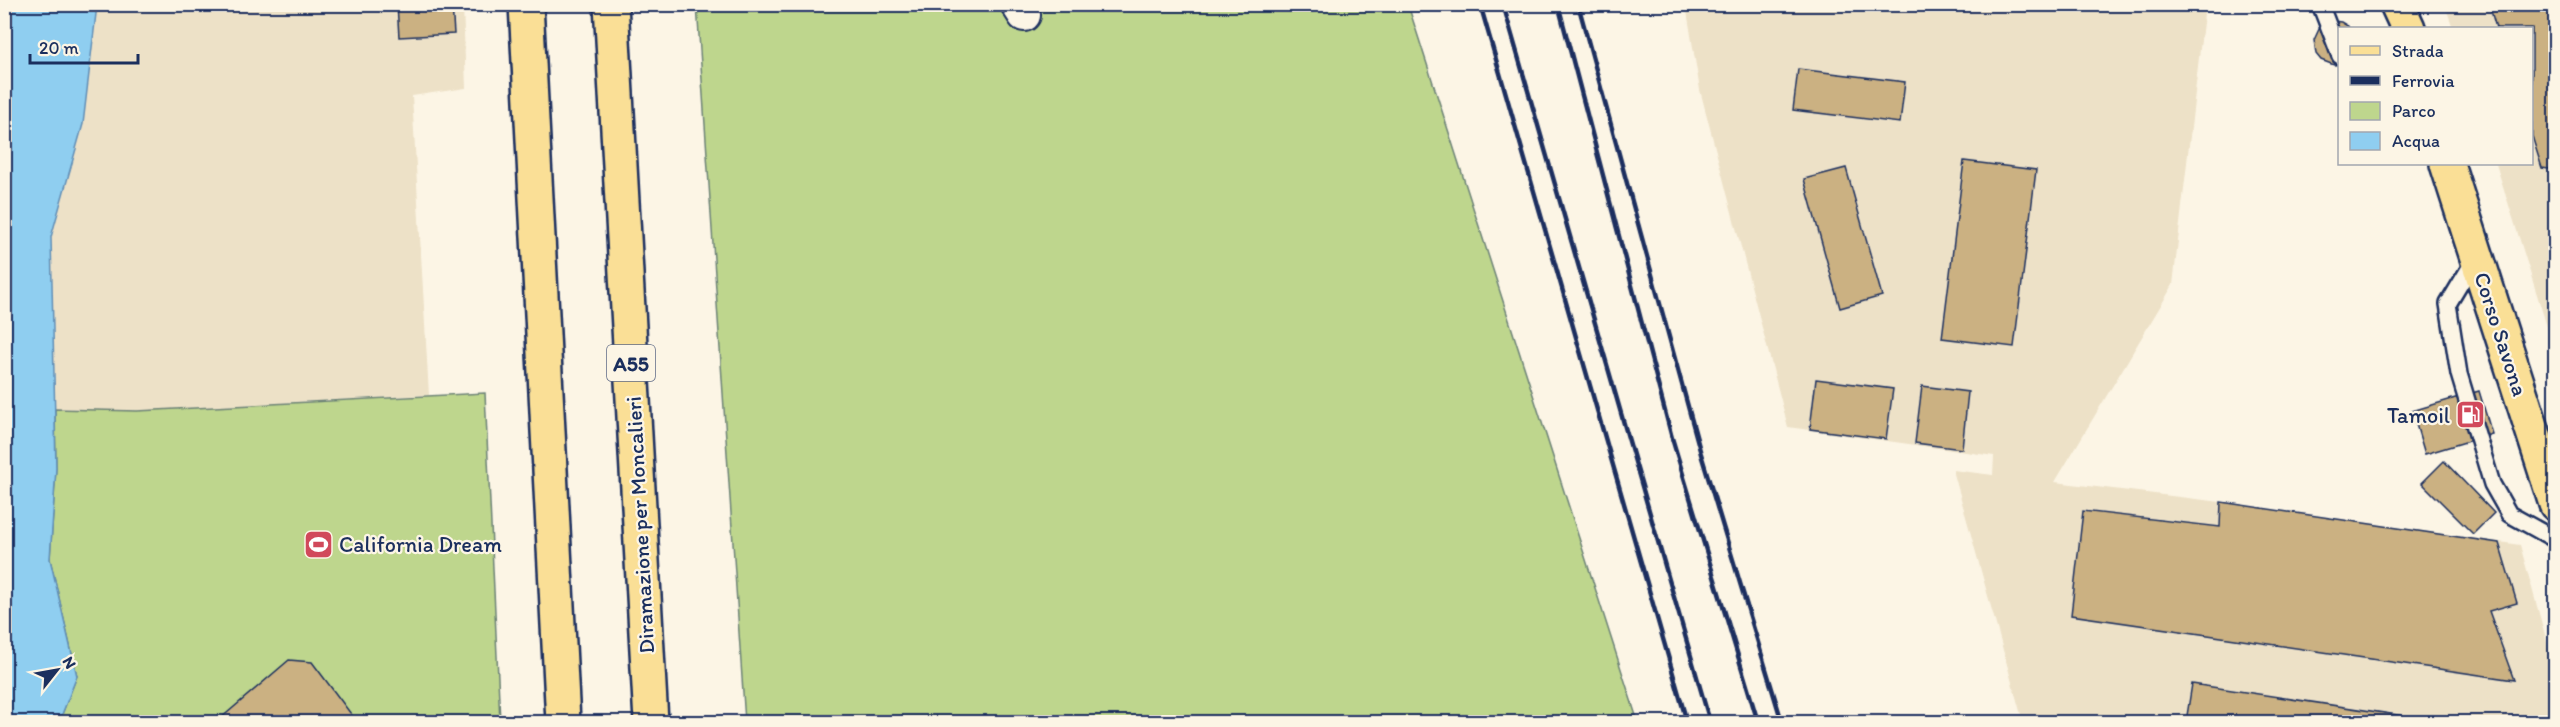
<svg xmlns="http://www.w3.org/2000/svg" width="2560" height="727" viewBox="0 0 2560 727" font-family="Itim,sans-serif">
  <rect width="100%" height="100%" fill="#fcf5e5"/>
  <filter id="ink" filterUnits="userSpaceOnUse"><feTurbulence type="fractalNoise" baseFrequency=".0167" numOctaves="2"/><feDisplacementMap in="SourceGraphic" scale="12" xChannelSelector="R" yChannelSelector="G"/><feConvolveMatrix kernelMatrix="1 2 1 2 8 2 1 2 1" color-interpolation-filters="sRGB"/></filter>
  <g filter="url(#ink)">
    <!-- built -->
    <path fill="#ede1c7" d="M97,5H463L466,88L412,96L429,395L137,411L55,409L51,237L83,124Z
      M1686,5H2205L2173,285L2055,482L2221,502L2520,545L2555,671V722H2023L1953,470L1993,475L1994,456L1788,427L1700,90Z
      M2445,5H2555V352L2496,164H2532V28H2453Z"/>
    <!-- green -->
    <path fill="#bed68d" stroke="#6c8276" stroke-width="1.5" d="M697,5H1408L1638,722H745Z
      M485,393L500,722H59L77,676L50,559L56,468L55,409L137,411Z"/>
    <!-- water -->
    <path fill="#8fcef0" stroke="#618eb6" stroke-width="1.5" d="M4,5H97L83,124L51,237L56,468L50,559L77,676L59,722H5Z"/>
    <!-- building -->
    <path fill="#cbb182" stroke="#1b2f5e" stroke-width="1.5" d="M397,4H452L454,34L399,37Z
      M2489,4H2556V170L2542,168L2532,136V28H2496Z
      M2333,21L2341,22L2351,28H2340V64L2334,65L2321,60L2316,54L2314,40L2320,27Z
      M1798,69L1905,82L1900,123L1793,110Z
      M1964,161L2036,170L2014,347L1942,338Z
      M1846,168L1882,296L1840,308L1804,179Z
      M1816,379L1893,389L1886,439L1810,429Z
      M1922,386L1968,392L1962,449L1915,443Z
      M2479,391L2492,434L2425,454L2412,411Z
      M2444,461L2494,513L2473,534L2422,483Z
      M2221,502L2499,543L2517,603L2489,611L2514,680L2071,615L2083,511L2220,527Z
      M289,660L312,662L357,722H223L220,719Z
      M2192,684L2444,722H2186Z"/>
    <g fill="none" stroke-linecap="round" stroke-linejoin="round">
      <defs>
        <path id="lane" d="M2320,4L2340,56
          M2475,259L2448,304L2459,374L2492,484L2509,514L2556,540"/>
        <path id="street" d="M1017,4L1024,15"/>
        <path id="primary" d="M2397,4L2408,28
          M2447,164L2556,504"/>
        <path id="highway" d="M526,4L563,722
          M611,4L651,722"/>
      </defs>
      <!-- lane casing -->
      <use href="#lane" stroke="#1b2f5e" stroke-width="20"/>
      <!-- street casing -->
      <use href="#street" stroke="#1b2f5e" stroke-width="36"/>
      <!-- primary casing -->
      <use href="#primary" stroke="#1b2f5e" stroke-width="38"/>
      <!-- highway casing -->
      <use href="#highway" stroke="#1b2f5e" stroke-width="38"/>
      <!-- lane -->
      <use href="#lane" stroke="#fcf5e5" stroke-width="15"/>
      <!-- street -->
      <use href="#street" stroke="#fcf5e5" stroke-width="32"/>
      <!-- primary -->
      <use href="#primary" stroke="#fadf96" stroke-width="33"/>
      <!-- highway -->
      <use href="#highway" stroke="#fadf96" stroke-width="33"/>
      <!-- rail -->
      <path stroke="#1b2f5e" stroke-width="4.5" d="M1480,4L1687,722
        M1503,4L1710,722
        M1558,4L1672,438L1758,722
        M1578,4L1701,454L1782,722"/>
    </g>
  </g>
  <!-- icons -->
  <defs>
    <symbol id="fuel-square" viewBox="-11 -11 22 22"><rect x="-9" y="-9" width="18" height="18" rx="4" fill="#d1495b" stroke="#fcf5e5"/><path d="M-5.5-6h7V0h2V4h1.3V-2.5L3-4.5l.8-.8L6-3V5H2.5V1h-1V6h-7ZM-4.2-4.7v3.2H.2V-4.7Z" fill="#fff"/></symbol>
    <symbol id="stadium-square" viewBox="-11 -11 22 22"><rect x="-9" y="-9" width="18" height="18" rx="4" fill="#d1495b" stroke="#fcf5e5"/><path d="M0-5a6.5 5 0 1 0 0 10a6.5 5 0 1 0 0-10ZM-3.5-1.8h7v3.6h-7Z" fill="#fff"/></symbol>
  </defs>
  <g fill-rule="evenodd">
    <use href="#fuel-square" x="2454" y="398" width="33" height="33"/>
    <use href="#stadium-square" x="302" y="528" width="33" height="33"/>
  </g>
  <g text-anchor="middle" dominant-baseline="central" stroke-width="4.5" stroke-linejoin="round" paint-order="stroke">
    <!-- shield labels -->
    <rect fill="#fcf5e5" stroke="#5e6a86" stroke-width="1.5" x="607" y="345" width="48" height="36" rx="4.5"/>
    <g font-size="21" font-weight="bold" fill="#1b2f5e">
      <text x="631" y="363">A55</text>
    </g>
    <!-- street labels -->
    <g font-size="22" fill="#1b2f5e" stroke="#fcf5e5">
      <text transform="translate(2501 334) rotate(72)">Corso Savona</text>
      <text transform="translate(640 525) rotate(-93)">Diramazione per Moncalieri</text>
    </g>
    <!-- poi labels -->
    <g font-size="22" fill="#1b2f5e" stroke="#fcf5e5" text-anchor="end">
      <text x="2450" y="415">Tamoil</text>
      <text x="339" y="544" text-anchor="start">California Dream</text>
    </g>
  </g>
  <!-- margin -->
  <rect width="2560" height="727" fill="none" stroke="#fcf5e5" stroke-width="24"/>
  <rect x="12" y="12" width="2536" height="703" fill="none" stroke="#1b2f5e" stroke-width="2" filter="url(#ink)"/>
  <!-- legend -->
  <rect x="2338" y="27" width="195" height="138" fill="#fcf5e5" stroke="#a2a6af" stroke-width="1.5"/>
  <rect x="2350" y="46" width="30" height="9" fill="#fadf96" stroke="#a2a6af" stroke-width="1.5"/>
  <text x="2392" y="57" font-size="18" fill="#1b2f5e">Strada</text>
  <rect x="2350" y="76" width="30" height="9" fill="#1b2f5e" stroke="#a2a6af" stroke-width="1.5"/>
  <text x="2392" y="87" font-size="18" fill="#1b2f5e">Ferrovia</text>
  <rect x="2350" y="102" width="30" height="18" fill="#bed68d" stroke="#a2a6af" stroke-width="1.5"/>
  <text x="2392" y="117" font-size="18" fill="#1b2f5e">Parco</text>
  <rect x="2350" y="132" width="30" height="18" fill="#8fcef0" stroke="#a2a6af" stroke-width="1.5"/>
  <text x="2392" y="147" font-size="18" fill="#1b2f5e">Acqua</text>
  <!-- north arrow -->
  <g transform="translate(57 670) rotate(59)" stroke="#fcf5e5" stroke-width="4.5" paint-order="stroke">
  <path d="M0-4.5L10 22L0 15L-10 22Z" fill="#1b2f5e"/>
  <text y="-9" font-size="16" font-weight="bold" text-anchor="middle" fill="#1b2f5e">N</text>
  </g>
  <!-- scale -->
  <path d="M30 54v9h108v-9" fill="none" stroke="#1b2f5e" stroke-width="3"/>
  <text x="39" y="54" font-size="18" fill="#1b2f5e" stroke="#fcf5e5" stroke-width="4.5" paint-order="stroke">20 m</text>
</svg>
